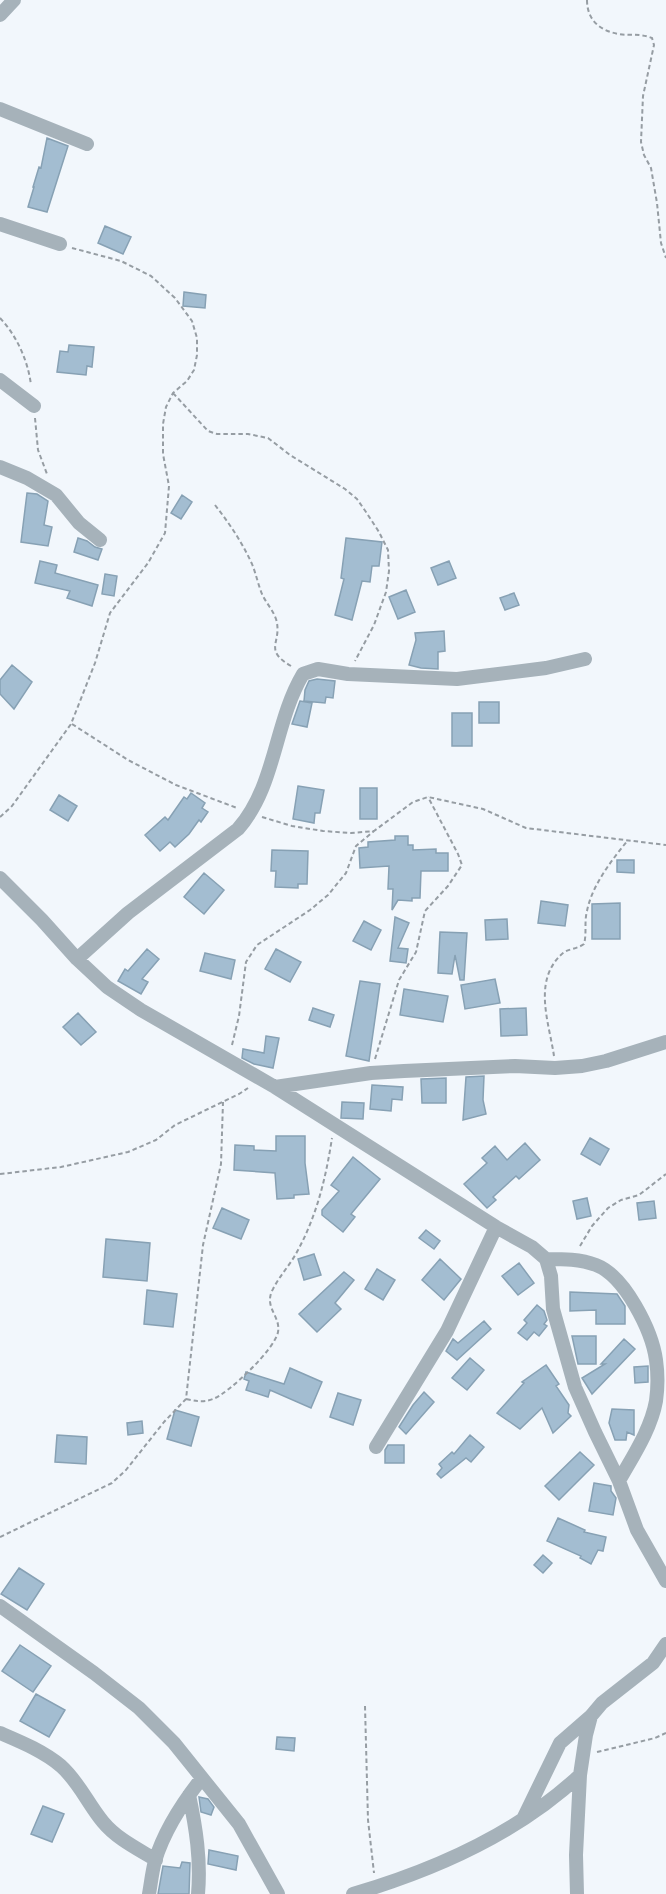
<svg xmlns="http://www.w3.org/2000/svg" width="666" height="1894" viewBox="0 0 666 1894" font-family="'Titillium Web',sans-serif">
  <rect width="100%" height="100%" fill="#f2f7fc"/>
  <!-- building -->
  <path fill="#a3bdd1" stroke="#87a1b4" stroke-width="1.5" d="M47,138L68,146L47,212L28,207L34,187H33L39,167L41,168Z
    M105,226L131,237L123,254L98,243Z
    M184,292L206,295L205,308L183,306Z
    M69,345L94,347L92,367L87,366L86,375L57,372L60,351L68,352Z
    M27,493L37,494L48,501L44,525L52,527L48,546L21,542Z
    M182,495L192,502L181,519L171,513Z
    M78,538L87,541L95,547L102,549L98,560L74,552Z
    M346,538L382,542L379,566H372L370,582L362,581L352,620L335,615L344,579L341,578Z
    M40,561L57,565L55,573L98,585L92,606L67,598L70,591L35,583Z
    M449,561L456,578L438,585L431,568Z
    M105,574L117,576L114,596L102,594Z
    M406,590L415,612L398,619L389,597Z
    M514,593L519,605L505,610L500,598Z
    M444,631L445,651L438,652V669L421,668L409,665L416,640L415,633Z
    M12,665L32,682L14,709L0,694V680Z
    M317,679L335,681L333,698L326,697L325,703L304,701L305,690L309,681Z
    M300,701L312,703L307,727L292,724Z
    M479,702H499V723H479Z
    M452,713H472V746H452Z
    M298,786L324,790L320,813H315L314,823L293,819Z
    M360,788H377V819H360Z
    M191,793L205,803L202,808L208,812L201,822L199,820L189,834L175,847L170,842L160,851L145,835L165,817L168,820L184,797L187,799Z
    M59,795L77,806L68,821L50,810Z
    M395,836H408V845H413V850L436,849V853H448V871H421L420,898H412V901L398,900L392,910L393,889H388L389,866L360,868L359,848L368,847V842L395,840Z
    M272,850L308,851L307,884H298V888L275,887L276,871H271Z
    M617,860H634V873L617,872Z
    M204,873L224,890L204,914L184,897Z
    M541,901L568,905L565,926L538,923Z
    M620,903V939H592V904Z
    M395,917L409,923L398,948L408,949L406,963L390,961Z
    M507,919L508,939L486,940L485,920Z
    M364,921L381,930L371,950L353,941Z
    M440,932L467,933L464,980H460L455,955L452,974L438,973Z
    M147,949L159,959L142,979L148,982L141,994L118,981L125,969L128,971Z
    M276,949L301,962L290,982L265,969Z
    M205,953L235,960L231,979L200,971Z
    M495,979L500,1003L465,1009L461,985Z
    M360,981L380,984L369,1061L346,1056Z
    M404,989L448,996L443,1022L400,1015Z
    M313,1008L334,1015L330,1027L309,1020Z
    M526,1008L527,1035L501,1036L500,1009Z
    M78,1013L96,1032L81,1045L63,1027Z
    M266,1036L279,1038L273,1068L254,1064L242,1058L243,1049L264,1053Z
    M484,1076L483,1100L486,1114L463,1120L466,1077Z
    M446,1078V1103H422L421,1079Z
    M372,1085L403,1087L402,1100L392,1099L391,1111L370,1109Z
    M342,1102L364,1103L363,1119L341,1118Z
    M276,1136H305V1163L309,1194L294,1195V1198L277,1199L275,1173L234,1170L235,1145L254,1146V1150L276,1151Z
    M590,1138L609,1149L600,1165L581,1154Z
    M525,1143L540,1160L519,1179L516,1176L493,1197L496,1200L487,1208L464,1184L487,1163L482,1158L495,1146L507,1160Z
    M353,1157L380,1179L351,1214L355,1217L343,1232L322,1215V1210L339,1191L331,1185Z
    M587,1198L591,1216L577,1219L573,1201Z
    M654,1201L656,1218L639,1220L637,1203Z
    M222,1208L249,1220L241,1239L213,1228Z
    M426,1230L440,1241L434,1249L419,1238Z
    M106,1239L150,1243L147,1281L103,1277Z
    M314,1254L321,1275L304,1280L298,1259Z
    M440,1259L461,1279L444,1300L422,1280Z
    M519,1263L534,1283L518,1295L502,1276Z
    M377,1269L395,1280L383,1300L365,1289Z
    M344,1272L354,1280L335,1303L341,1309L317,1332L299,1314Z
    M147,1290L177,1294L173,1327L144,1324Z
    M570,1292L617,1294L625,1306V1324H596V1310L570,1311Z
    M537,1305L544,1311L547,1320L544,1324L547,1326L539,1336L534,1332L527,1340L518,1333L527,1323L524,1320Z
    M484,1321L491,1329L457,1360L446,1351L453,1339L458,1343Z
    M572,1336H596V1364H578Z
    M624,1339L635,1349L592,1394L582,1378L605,1364H601Z
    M470,1358L484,1370L467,1390L452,1378Z
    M546,1365L559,1384L556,1386L569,1405L568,1413L571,1416L553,1433L542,1408L520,1429L497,1413L524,1383L522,1382Z
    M648,1366V1382L635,1383L634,1367Z
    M290,1368L322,1382L311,1408L270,1390L268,1397L246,1390L249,1381L244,1379L246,1372L284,1384Z
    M424,1392L434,1402L406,1434L399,1427L413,1405Z
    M338,1393L361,1400L353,1425L330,1417Z
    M612,1409L634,1410V1435L627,1432L626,1440H615L609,1423Z
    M175,1410L199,1417L191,1446L167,1439Z
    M142,1421L143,1433L128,1435L127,1423Z
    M57,1435L87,1437L86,1464L55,1462Z
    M470,1435L484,1447L471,1462L466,1458L441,1478L437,1474L442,1468L439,1464L452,1452L454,1454Z
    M388,1445H404V1463H385V1450Z
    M580,1452L594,1465L559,1500L545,1486Z
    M594,1483L611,1486V1491L616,1498L613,1515L589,1511Z
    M558,1518L585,1530L584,1532L606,1537L603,1551L598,1550L591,1564L580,1558L581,1556L547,1541Z
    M543,1555L552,1563L543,1573L534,1565Z
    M19,1568L44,1584L27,1610L1,1594Z
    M20,1645L51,1666L33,1692L2,1671Z
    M36,1694L65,1710L49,1737L20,1721Z
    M277,1737L295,1738L294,1751L276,1749Z
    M199,1797L208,1799L214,1807L211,1815L201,1812Z
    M43,1806L64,1814L52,1842L31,1834Z
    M209,1850L238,1856L236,1870L208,1864Z
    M182,1862L190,1863L189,1894H158L163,1866L180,1868Z"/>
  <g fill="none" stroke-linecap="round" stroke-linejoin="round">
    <!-- path -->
    <path stroke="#969da3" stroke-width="2" stroke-dasharray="4.5 3" stroke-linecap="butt" d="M587,0C587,20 600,31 619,34C630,36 640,33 652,38L654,45L643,96L641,142L644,155L651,168L657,203L661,243L666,258
      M0,318C17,336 28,361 31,385
      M173,393L208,431L217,434H248L268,438L290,455L345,489L357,499L366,512L379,532L388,550L389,571L386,592L374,625L355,661
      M35,418L38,450L47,474
      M215,505C229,523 242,542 252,564C256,574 258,584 262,594C266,603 273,610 276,619C283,643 262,649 291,666
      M72,724L128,760L176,785L237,808
      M0,817L12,806L71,724L95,663L110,613L148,563L165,533L169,486L163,454V424L166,407L173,393L187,381L194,370L197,355V338L192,321L175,298L151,276L121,261L72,248
      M262,817L292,826L323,831L351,833L374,831L413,802L428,797L483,809L526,828L666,845
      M232,1045L239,1016L246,962L257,945L310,910L328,895L346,873L356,846L374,831
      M554,1056C549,1022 532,980 563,953C568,949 577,949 584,944C587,933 584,922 587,911C592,885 612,860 628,840
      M375,1059L399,980L416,952L425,911L448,886L462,865L458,854L428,797
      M0,1174L61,1167L128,1152L156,1140L175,1125L239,1094L248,1088
      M580,1246L592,1226L608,1208L621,1200L639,1195L666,1174
      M186,1399C196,1401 203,1403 213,1399C229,1393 275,1349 278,1332C281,1316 263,1307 273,1289C280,1275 291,1264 298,1250C317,1215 326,1177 332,1138
      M0,1537L112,1483L126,1470L164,1422L186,1399L203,1245L221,1164L223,1102
      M365,1706L368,1820L374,1873
      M597,1752L655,1738L666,1733"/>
    <!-- street -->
    <path stroke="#a6b2ba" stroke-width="14" d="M0,15L14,0
      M0,109L87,144
      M0,224L60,244
      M0,380L34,406
      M0,467L27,478L56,495L79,523L100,540
      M0,878L42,920L77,959L107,987L141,1010L275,1087L371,1073L404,1071L515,1066L555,1068L582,1066L606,1061L666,1042
      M77,959L128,913L238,829C276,786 274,723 303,674L318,669L348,674L457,679L546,668L585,659
      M275,1087L496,1227L532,1247L546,1259L551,1276L553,1309L575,1387L595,1432L619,1481L637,1530L666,1581
      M546,1259C564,1259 580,1259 596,1265C625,1276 652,1331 656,1360C658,1374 658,1387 656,1401C651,1429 633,1456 619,1481
      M376,1447L447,1331L496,1227
      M0,1606L94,1673L139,1708L174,1743L239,1824L278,1894
      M0,1733C21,1742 43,1751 61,1766C79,1782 88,1804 103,1822C117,1839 138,1849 156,1860
      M189,1795C196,1828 201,1860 198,1894
      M524,1817L560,1743L591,1716
      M149,1894C151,1883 152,1872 155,1861C164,1831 183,1802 202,1778
      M353,1894C435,1870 517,1834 580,1775
      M577,1894L576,1855L580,1775L586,1735L591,1716L602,1703L653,1663L666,1644"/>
  </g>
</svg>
